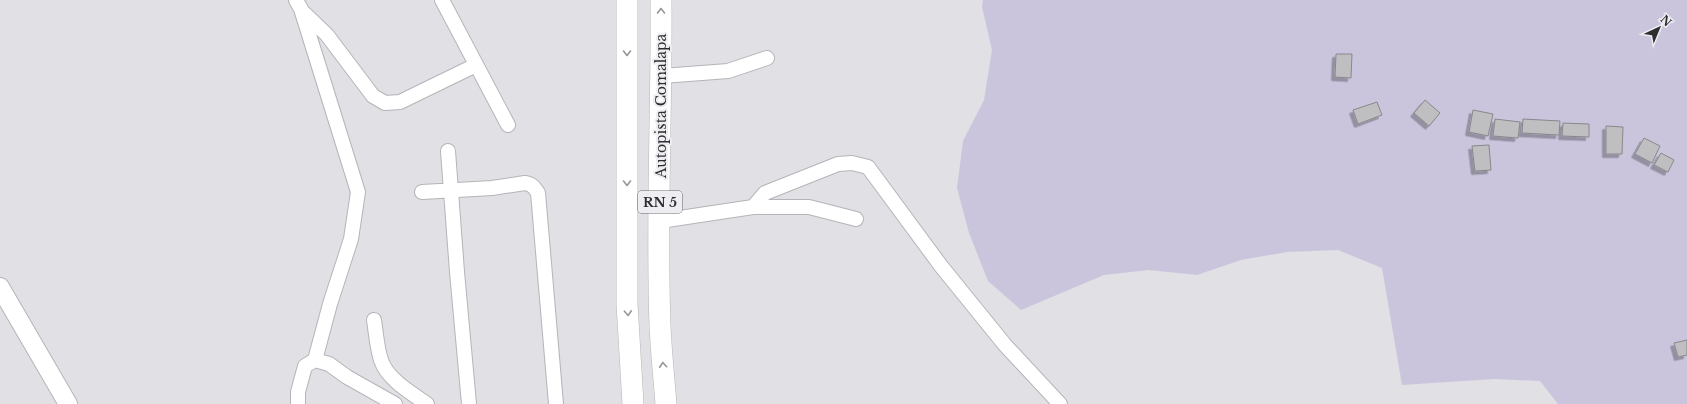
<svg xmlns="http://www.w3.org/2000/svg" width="1687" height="404" viewBox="0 0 1687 404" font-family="'Libre Baskerville',serif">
  <defs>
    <filter id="shadow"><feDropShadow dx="-3.5" dy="3.5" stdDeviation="0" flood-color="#0004"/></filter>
  </defs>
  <rect width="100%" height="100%" fill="#e1e0e4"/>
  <!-- green -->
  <path fill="#cac5dd" d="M983,0H1687V404H1558L1540,381L1494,379L1402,385L1382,268L1338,250L1287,252L1241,260L1197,275L1149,270L1104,275L1021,310L988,281L969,233L957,188L963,141L984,100L992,50L982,7Z"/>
  <!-- building -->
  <path fill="#bfbfc2" stroke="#88878b" filter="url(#shadow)" d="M1336,54H1352L1351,78L1335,77Z
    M1425,100L1440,113L1429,126L1414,113Z
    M1377,102L1382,115L1358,124L1353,110Z
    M1473,110L1493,114L1488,136L1469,132Z
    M1495,119L1520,122L1518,138L1493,136Z
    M1523,119L1560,121L1559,135L1522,133Z
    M1563,123L1589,124V137L1562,136Z
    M1606,126L1623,127L1622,154H1606Z
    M1644,138L1660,146L1652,163L1635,154Z
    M1489,145L1491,170L1475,171L1472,146Z
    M1661,153L1674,160L1668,172L1654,165Z
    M1687,340V355L1678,357L1674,343Z"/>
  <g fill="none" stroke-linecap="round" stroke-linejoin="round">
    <defs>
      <path id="minor" d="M296,0L301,9L358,192L351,239L330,304L315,360
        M442,0L508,125
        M303,12L327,35L373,96L385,103L400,102L476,65
        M662,76L728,71L767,58
        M448,151L457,272L469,404
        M422,192L492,188L525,183C532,184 534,187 538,193L556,404
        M753,207H809L856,219
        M660,221L753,207L765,193L838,164L852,163L868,167L941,266L1005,345L1060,404
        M374,320C376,333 377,348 381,360C387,379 411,393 427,404
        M298,404V392L305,366L315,360L329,364L347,377L395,404"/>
      <path id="major" d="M0,287L68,404"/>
      <path id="highway" d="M627,0V304L633,404
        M661,0C662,108 656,217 660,325C661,351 664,378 666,404"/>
    </defs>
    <!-- minor casing -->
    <use href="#minor" stroke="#b5b4b8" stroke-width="16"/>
    <!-- major casing -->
    <use href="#major" stroke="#b5b4b8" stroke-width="20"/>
    <!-- highway casing -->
    <use href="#highway" stroke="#b5b4b8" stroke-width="22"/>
    <!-- minor -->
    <use href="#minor" stroke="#fff" stroke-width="14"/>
    <!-- major -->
    <use href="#major" stroke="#fff" stroke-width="18"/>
    <!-- highway -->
    <use href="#highway" stroke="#fff" stroke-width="21"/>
  </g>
  <!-- one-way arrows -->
  <defs><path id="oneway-chevron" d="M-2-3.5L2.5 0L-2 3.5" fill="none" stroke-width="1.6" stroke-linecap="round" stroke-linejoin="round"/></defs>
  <g stroke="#969698">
    <use href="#oneway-chevron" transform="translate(661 11) rotate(-91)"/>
    <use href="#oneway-chevron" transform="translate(627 53) rotate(90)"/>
    <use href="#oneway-chevron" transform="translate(627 183) rotate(90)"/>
    <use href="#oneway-chevron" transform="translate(628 313) rotate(87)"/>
    <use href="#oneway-chevron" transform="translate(663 365) rotate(-94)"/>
  </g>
  <g text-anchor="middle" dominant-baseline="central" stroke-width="4" stroke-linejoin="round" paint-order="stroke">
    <!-- shield labels -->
    <rect fill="#eeedf1" stroke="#68676a" stroke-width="1" x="638" y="191" width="44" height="22" rx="3"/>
    <g font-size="13" font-weight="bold" fill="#2e2e30">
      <text x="660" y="202">RN 5</text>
    </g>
    <!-- street labels -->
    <g font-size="14" fill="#2e2e30" stroke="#eeedf1">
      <text transform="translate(661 106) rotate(-90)">Autopista Comalapa</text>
    </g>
  </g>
  <!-- north arrow -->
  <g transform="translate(1659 28) rotate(44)" stroke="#eeedf1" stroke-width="3" paint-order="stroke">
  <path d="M0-3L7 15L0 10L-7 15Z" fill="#2e2e30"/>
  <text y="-6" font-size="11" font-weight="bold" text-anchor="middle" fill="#2e2e30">N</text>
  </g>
</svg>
